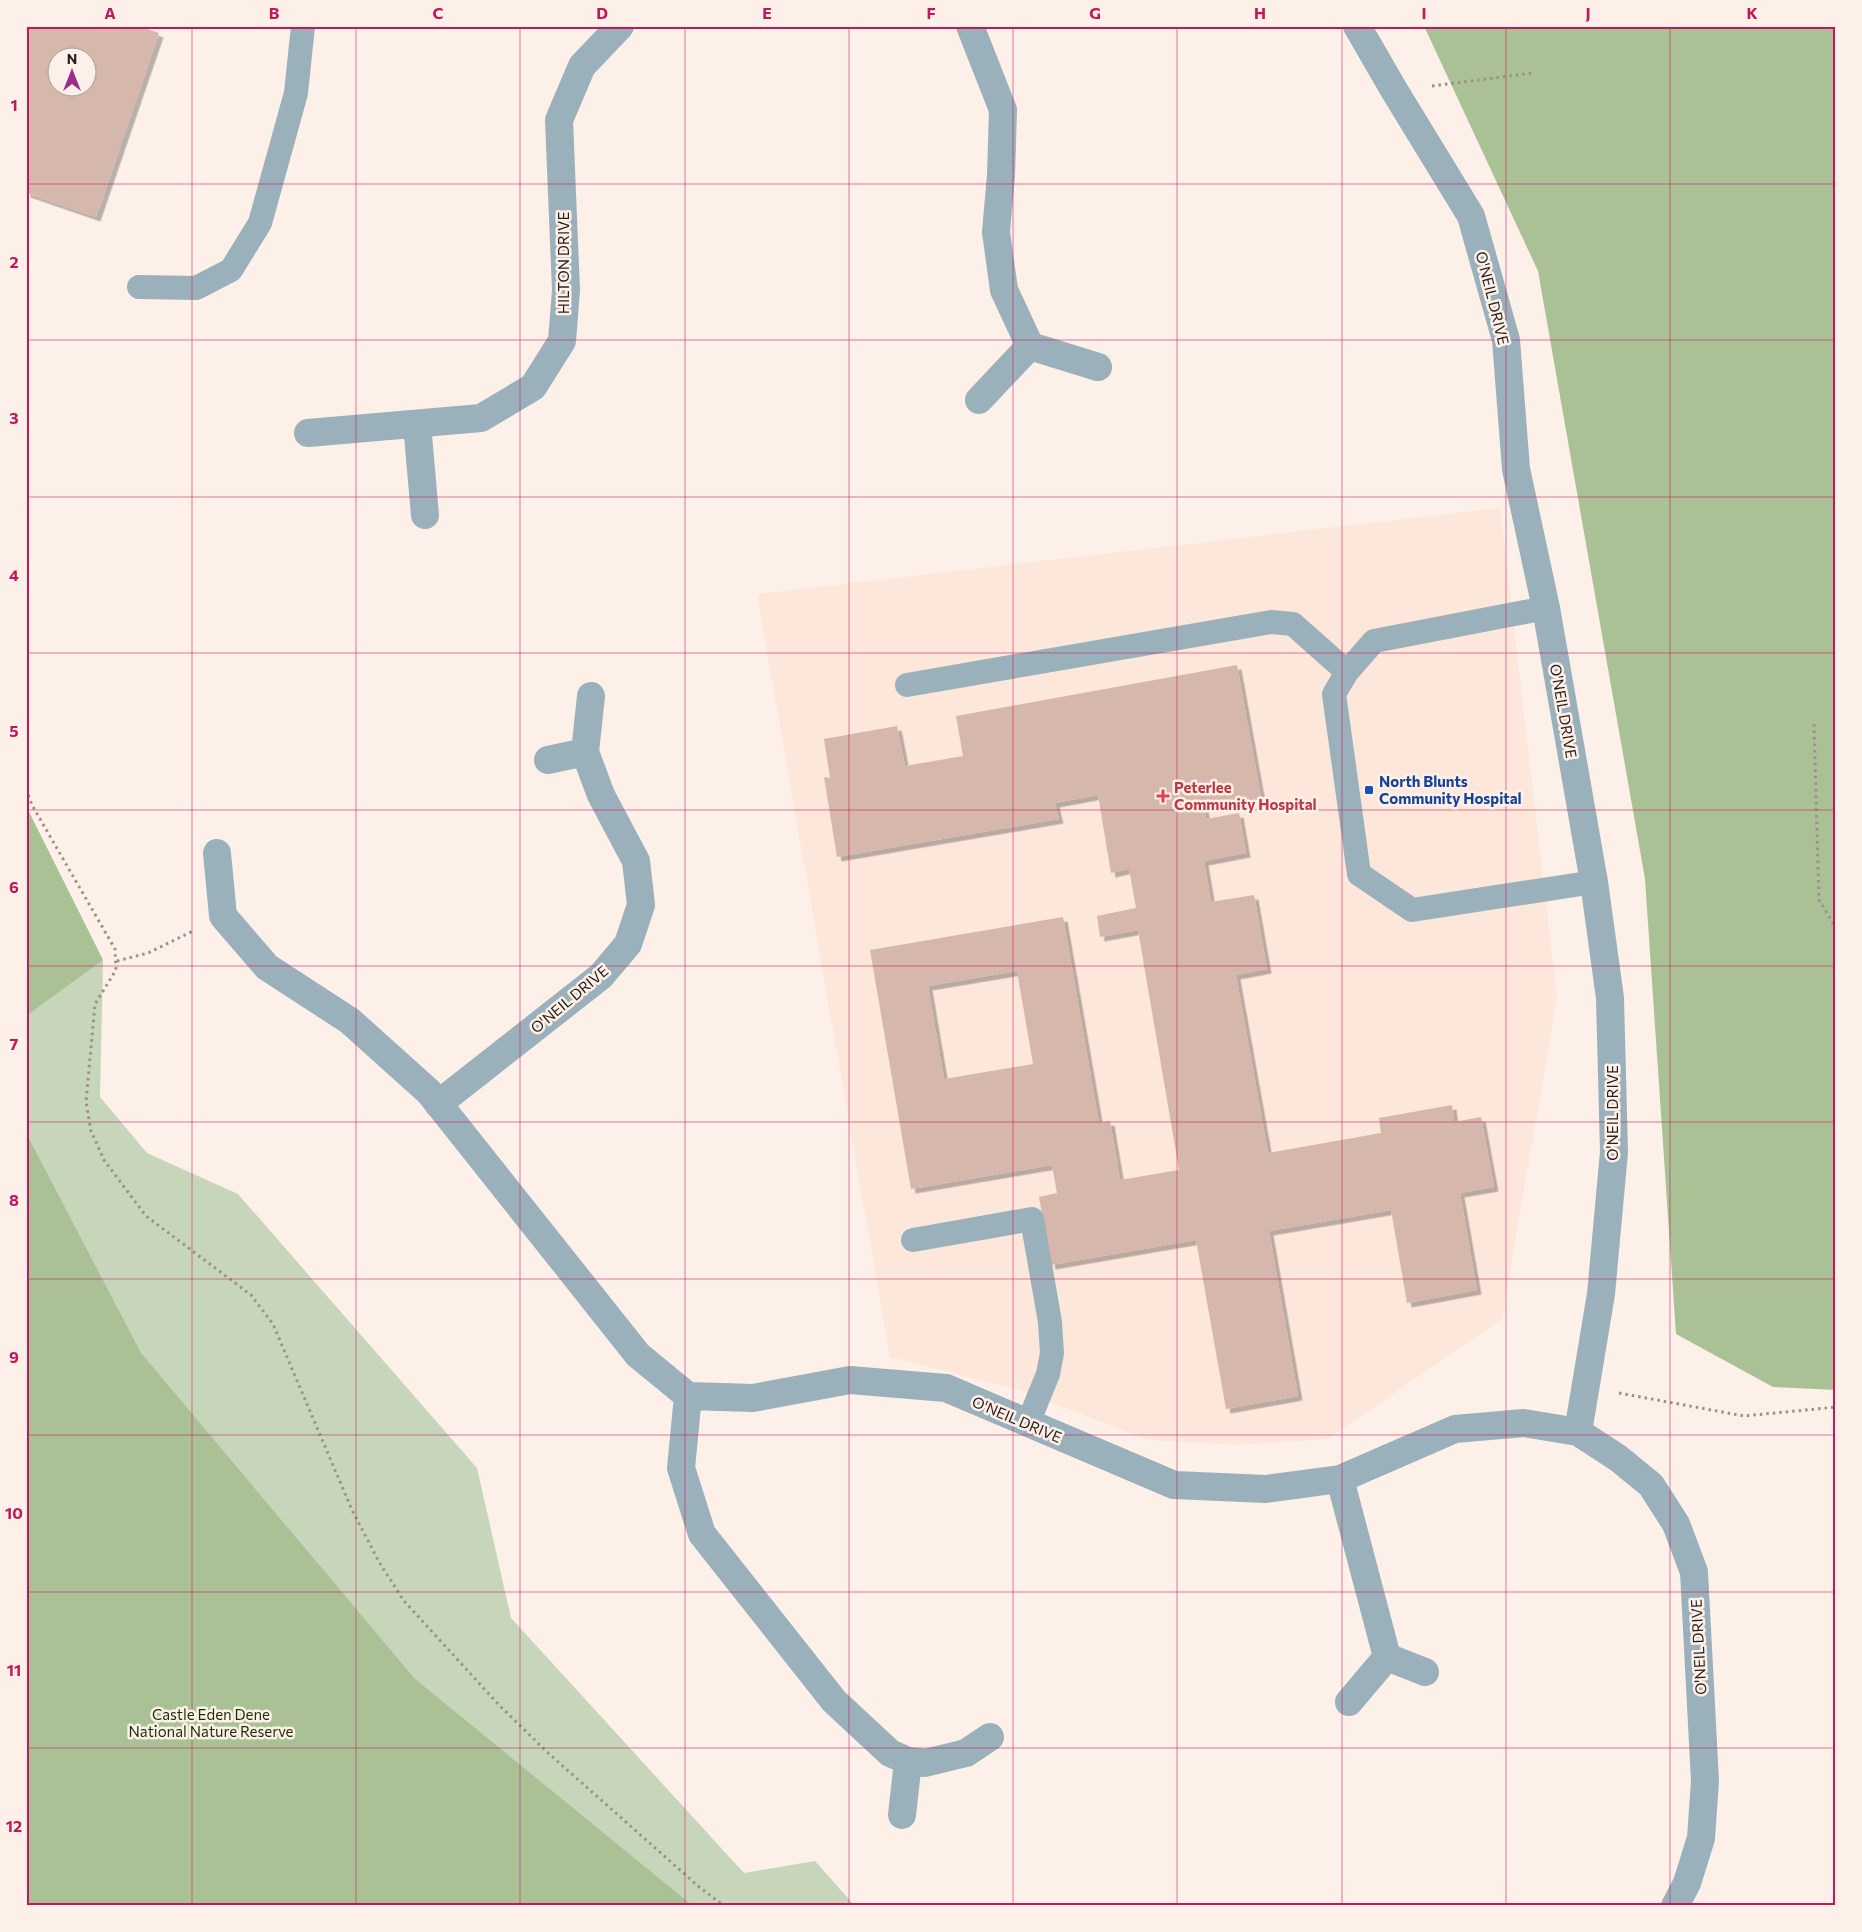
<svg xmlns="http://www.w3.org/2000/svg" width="1862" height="1932" viewBox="0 0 1862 1932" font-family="Commissioner,sans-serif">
  <defs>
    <filter id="shadow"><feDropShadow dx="4.5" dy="4.5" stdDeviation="0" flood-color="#0004"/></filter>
  </defs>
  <rect width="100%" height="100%" fill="#fcf0e9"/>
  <!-- built -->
  <path fill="#fce7da" d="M1500,508L1557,997L1502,1319L1327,1439L1239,1445L1148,1440L1019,1390L890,1357L757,594Z"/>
  <!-- green -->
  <path fill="#c7d6ba" d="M26,806L103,960L100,1097L147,1153L238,1194L477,1468L511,1618L744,1873L815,1861L855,1906H26Z"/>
  <!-- forest -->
  <path fill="#a9c195" d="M1424,26H1836V1390L1773,1387L1676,1334L1645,879L1538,271Z
    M26,806L103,960L26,1016Z
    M26,1133L141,1353L415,1679L693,1906H26Z"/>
  <!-- building -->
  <path fill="#d5b7ab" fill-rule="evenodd" filter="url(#shadow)" d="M26,26H139L159,33L96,217L26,193ZM58,58H88V88H58Z
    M1237,665L1261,797L1204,807L1206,819L1239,813L1246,853L1204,861L1211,902L1254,895L1267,969L1236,975L1268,1153L1381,1133L1379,1118L1452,1105L1454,1122L1481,1117L1494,1187L1460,1193L1477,1290L1407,1303L1391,1210L1269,1231L1298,1396L1226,1409L1196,1240L1051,1265L1039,1197L1057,1193L1052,1165L911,1189L870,950L1063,917L1099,1123L1110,1121L1120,1180L1179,1170L1138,930L1100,937L1097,916L1136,908L1129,869L1111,873L1098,795L1055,803L1059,819L837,857L824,777L830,778L824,739L897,726L905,766L963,756L956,716ZM1017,971L1033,1064L944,1079L928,986Z"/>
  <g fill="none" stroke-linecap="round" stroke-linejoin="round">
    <!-- path -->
    <path stroke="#9c918a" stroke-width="3" stroke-dasharray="2.5 4" stroke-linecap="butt" d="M1432,86L1533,73
      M1814,724L1819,900L1836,928
      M26,789L32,805L115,949L116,970L95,1004L86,1102L91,1131L104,1160L146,1216L251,1295L273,1324L352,1510L379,1562L404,1601L499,1705L547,1752L698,1886L724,1906
      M117,961L148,953L193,931
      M1619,1393L1744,1416L1836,1407"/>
    <!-- lane -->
    <path stroke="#9ab1bb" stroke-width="24" d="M139,287L196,288L231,270L260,223L296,93L303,26
      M1546,608L1374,641L1347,672L1334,694L1359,874L1412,910L1594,882
      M907,685L1271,622L1293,624L1347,672
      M913,1240L1032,1219L1050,1322L1052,1353L1048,1374L1028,1423"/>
    <!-- street -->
    <path stroke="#9ab1bb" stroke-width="28" d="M970,26L1003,110L1001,175L996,232L1004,290L1030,346L979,400
      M1357,26L1394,90L1471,216L1506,340L1516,469L1546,608L1594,882L1610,998L1614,1152L1601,1294L1578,1432
      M1030,346L1098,367
      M417,424L425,515
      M308,433L481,418L533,387L562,341L566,290L559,120L582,66L620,26
      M548,760L585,752
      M217,853L223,916L267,967L350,1021L429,1092L638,1355L688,1396L753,1398L850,1380L946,1388L1174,1485L1266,1489L1340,1479L1455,1429L1524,1423L1578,1432L1618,1458L1651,1485L1676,1524L1694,1572L1705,1781L1701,1838L1687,1883L1675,1906
      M438,1104L601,976L628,944L641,905L636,861L601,795L585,752L591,696
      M688,1396L681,1468L702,1534L834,1701L890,1753L908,1761L925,1763L966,1753L990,1737
      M1340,1479L1387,1657
      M1349,1702L1387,1657L1425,1672
      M902,1815L908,1761"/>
  </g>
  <!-- grid -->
  <path fill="none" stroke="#c2185b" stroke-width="1" stroke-opacity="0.55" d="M192,26V1906M356,26V1906M520,26V1906M685,26V1906M849,26V1906M1013,26V1906M1177,26V1906M1342,26V1906M1506,26V1906M1670,26V1906M26,184H1836M26,340H1836M26,497H1836M26,653H1836M26,810H1836M26,966H1836M26,1122H1836M26,1279H1836M26,1435H1836M26,1592H1836M26,1748H1836"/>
  <!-- markers -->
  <rect fill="#1a4fb4" stroke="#fcf0e9" stroke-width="2" x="1364" y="785" width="10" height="10" rx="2.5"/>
  <path fill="#e0444e" stroke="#fcf0e9" stroke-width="2" d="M1160.5 788.5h5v5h5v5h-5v5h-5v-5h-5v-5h5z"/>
  <g text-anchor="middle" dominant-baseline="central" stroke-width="5" stroke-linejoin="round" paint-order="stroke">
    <!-- street labels -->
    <g font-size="15" fill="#291f19" stroke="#fcf0e9">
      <text transform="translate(563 263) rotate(-90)">HILTON DRIVE</text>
      <text transform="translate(1493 298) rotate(76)">O'NEIL DRIVE</text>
      <text transform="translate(1564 711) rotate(80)">O'NEIL DRIVE</text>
      <text transform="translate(569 999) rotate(-40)">O'NEIL DRIVE</text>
      <text transform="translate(1612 1113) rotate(-90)">O'NEIL DRIVE</text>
      <text transform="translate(1017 1419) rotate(23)">O'NEIL DRIVE</text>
      <text transform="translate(1698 1647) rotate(-93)">O'NEIL DRIVE</text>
    </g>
    <!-- transit labels -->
    <g font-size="15" font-weight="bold" fill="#164399" stroke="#fcf0e9" text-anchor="start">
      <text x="1379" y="781">North Blunts<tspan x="1379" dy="17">Community Hospital</tspan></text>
    </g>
    <!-- health labels -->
    <g font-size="15" font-weight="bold" fill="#be3a42" stroke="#fcf0e9" text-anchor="start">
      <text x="1174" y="787">Peterlee<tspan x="1174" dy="17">Community Hospital</tspan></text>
    </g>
    <!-- park labels -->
    <g font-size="15" fill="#1c3101" stroke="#fcf0e9">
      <text x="211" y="1714">Castle Eden Dene<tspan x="211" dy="17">National Nature Reserve</tspan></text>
    </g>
  </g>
  <!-- border -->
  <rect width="1862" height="1932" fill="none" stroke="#fcf0e9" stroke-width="55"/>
  <!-- north arrow -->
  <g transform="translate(72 72)"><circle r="24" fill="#fcf0e9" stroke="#a89c96"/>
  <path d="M0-4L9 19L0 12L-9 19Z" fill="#9c2e8d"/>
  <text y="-8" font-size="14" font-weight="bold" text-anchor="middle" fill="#291f19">N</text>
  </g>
  <rect x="28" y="28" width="1806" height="1876" fill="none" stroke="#c2185b" stroke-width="2"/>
  <g font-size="16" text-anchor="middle" font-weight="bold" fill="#c2185b">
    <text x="110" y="19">A</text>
    <text x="274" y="19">B</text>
    <text x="438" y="19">C</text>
    <text x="602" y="19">D</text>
    <text x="767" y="19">E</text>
    <text x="931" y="19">F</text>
    <text x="1095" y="19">G</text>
    <text x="1260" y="19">H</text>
    <text x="1424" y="19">I</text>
    <text x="1588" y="19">J</text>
    <text x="1752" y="19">K</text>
    <text x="14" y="111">1</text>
    <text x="14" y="268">2</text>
    <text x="14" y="424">3</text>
    <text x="14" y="581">4</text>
    <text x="14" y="737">5</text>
    <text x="14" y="893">6</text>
    <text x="14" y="1050">7</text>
    <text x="14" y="1206">8</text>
    <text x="14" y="1363">9</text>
    <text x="14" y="1519">10</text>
    <text x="14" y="1676">11</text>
    <text x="14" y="1832">12</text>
  </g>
</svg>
